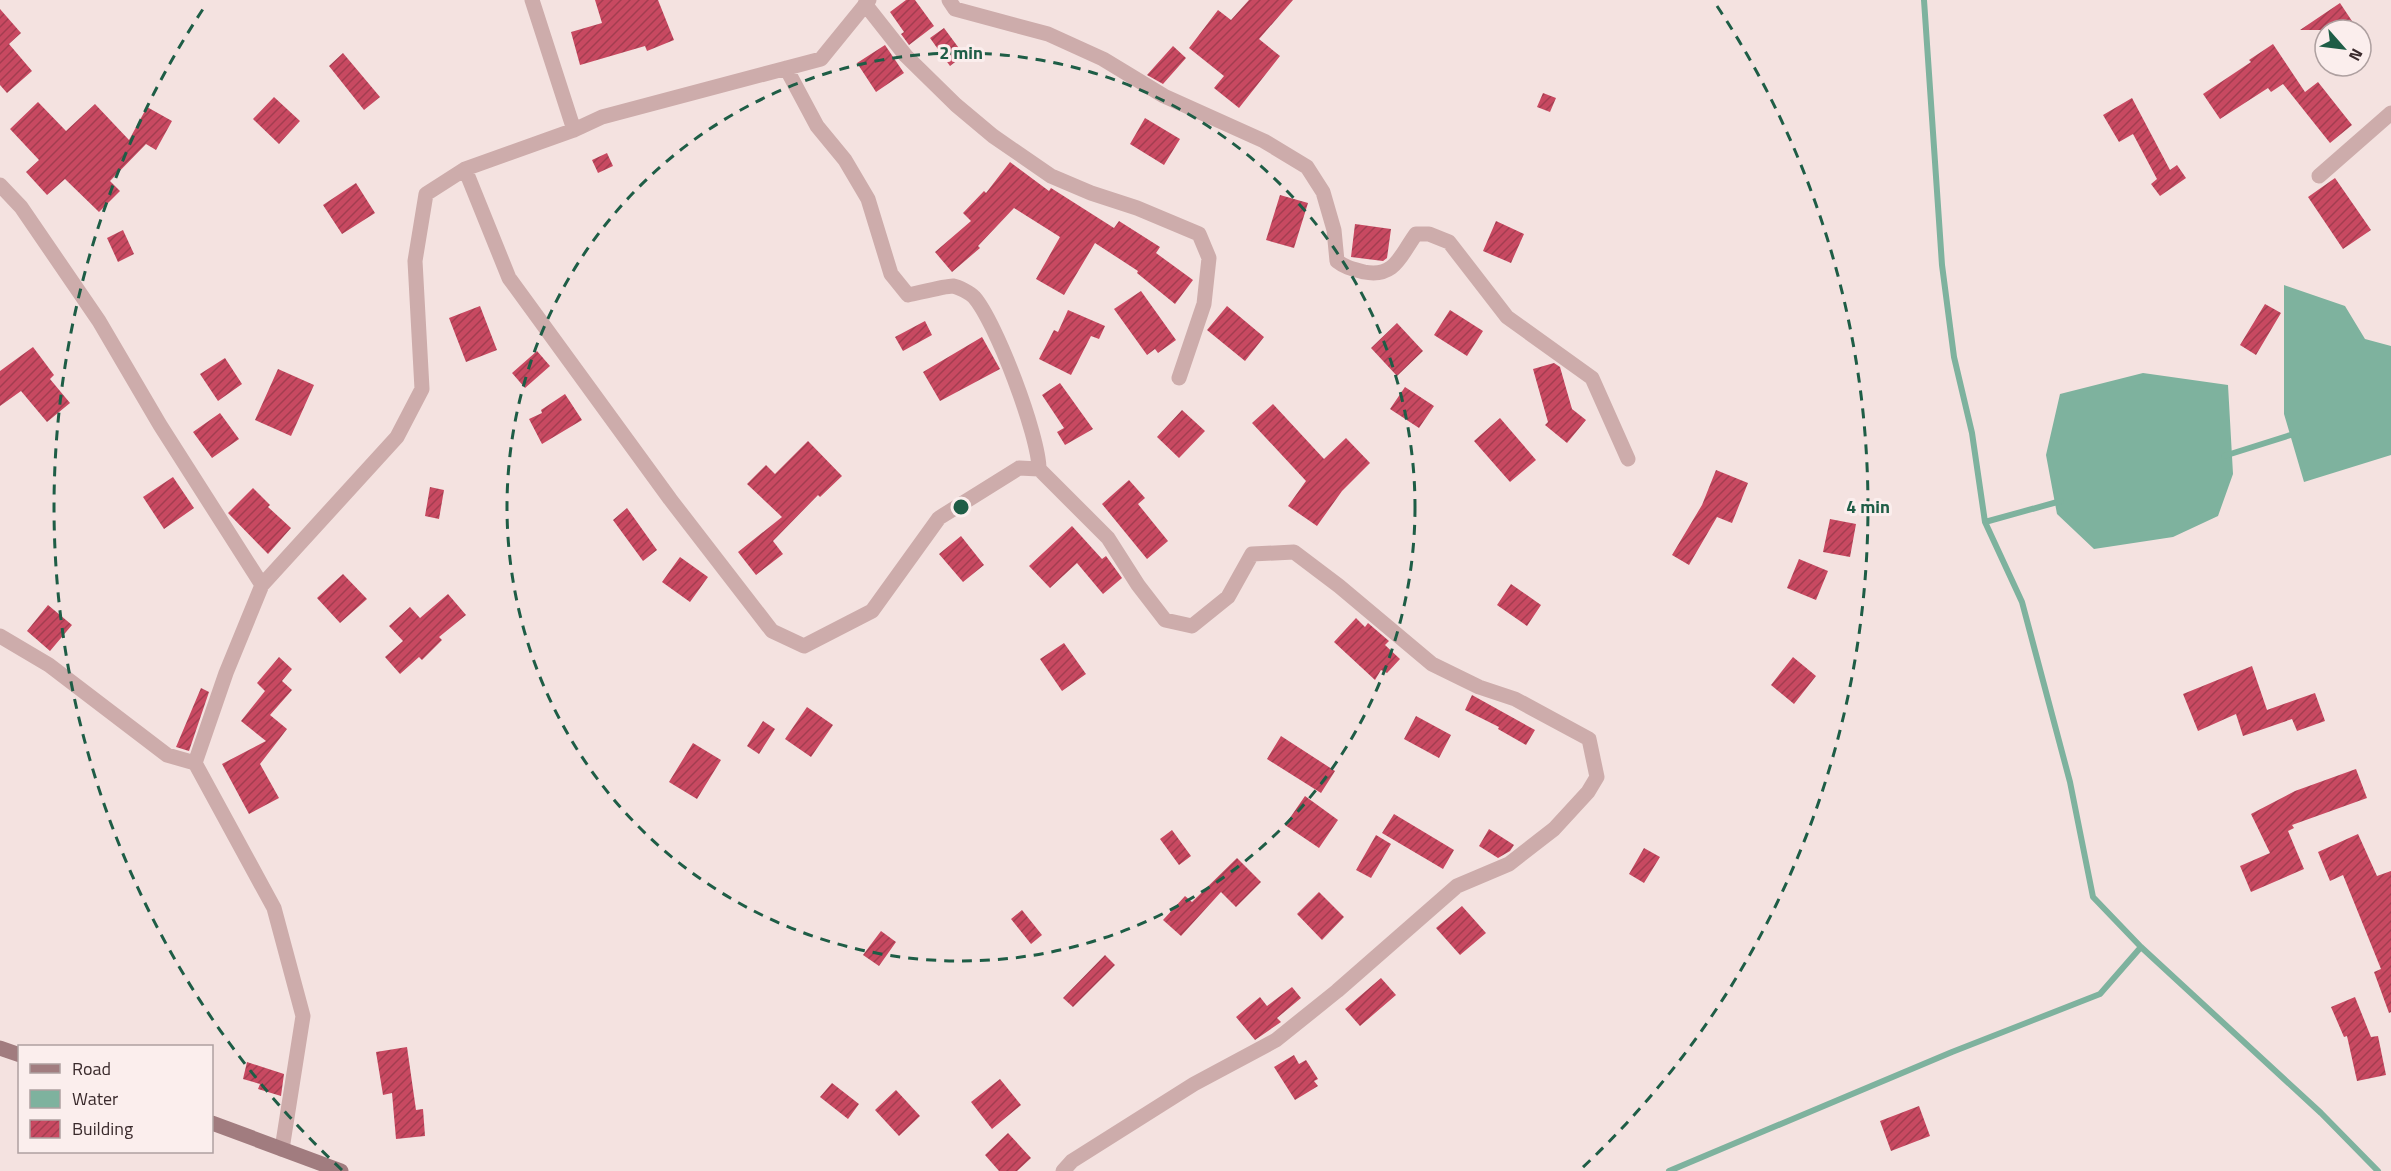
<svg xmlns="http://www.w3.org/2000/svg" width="2391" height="1171" viewBox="0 0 2391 1171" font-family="'Titillium Web',sans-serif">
  <defs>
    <pattern id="building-hatch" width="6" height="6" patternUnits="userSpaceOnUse" patternTransform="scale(1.5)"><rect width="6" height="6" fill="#c84961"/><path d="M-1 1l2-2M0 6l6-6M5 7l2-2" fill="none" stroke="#a33d50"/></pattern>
  </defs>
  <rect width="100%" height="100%" fill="#f4e2e0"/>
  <!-- water -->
  <path fill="#7eb29e" d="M2284,285L2345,306L2365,339L2391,346V455L2304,482L2284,414Z
    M2143,373L2228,385L2233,474L2218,516L2173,537L2094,549L2057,514L2046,455L2060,394Z"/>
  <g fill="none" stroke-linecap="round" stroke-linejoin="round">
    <!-- stream -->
    <path stroke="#7eb29e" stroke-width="6" d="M1924,0L1942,265L1954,357L1972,433L1985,522L2022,602L2070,782L2093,897L2141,947L2321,1113L2378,1171
      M2224,456L2297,433
      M1985,522L2061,501
      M1669,1171L1952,1052L2100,994L2141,947"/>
  </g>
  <!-- building -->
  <path fill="url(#building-hatch)" d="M595,0H658L674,40L647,51L645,46L580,65L571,32L602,23Z
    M906,0H915L934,26L909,45L901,34L904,32L890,12Z
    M1249,0H1293L1259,39L1280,56L1239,108L1214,88L1224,76L1189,48L1218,10L1231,20Z
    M2340,3L2358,30H2300Z
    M0,9L21,33L9,44L32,71L7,93L0,85Z
    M944,28L964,55L950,66L930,38Z
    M2273,44L2305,92L2318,82L2352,125L2330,143L2283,84L2271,92L2268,88L2220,119L2203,94L2251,62L2249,60Z
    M885,45L904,73L876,92L857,63Z
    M1173,46L1186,58L1163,84L1147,75Z
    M343,53L380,97L364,110L329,66Z
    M1543,93L1556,98L1550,112L1537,107Z
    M274,97L300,121L279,144L253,119Z
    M2132,98L2170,170L2177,165L2186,178L2160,196L2151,184L2157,179L2133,134L2119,142L2103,115Z
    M38,102L66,131L95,104L129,140L147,107L172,121L156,150L146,144L110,181L120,191L99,212L65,179L47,195L26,172L39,160L10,129Z
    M1145,118L1180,139L1164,165L1130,144Z
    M607,153L613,166L598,173L592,160Z
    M1010,162L1049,191L1051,188L1114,228L1119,221L1160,247L1156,253L1193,280L1175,304L1137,273L1138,271L1095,243L1064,295L1036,279L1060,237L1014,208L978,246L980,248L952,272L935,252L971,221L963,213L984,191L986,193Z
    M2335,178L2371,230L2343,249L2308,197Z
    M356,183L375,213L342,234L323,205Z
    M1280,195L1308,203L1294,248L1266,240Z
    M1496,221L1524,234L1511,263L1483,251Z
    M1355,224L1391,229L1387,258L1383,261L1351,257Z
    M123,230L134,254L118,262L107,238Z
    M1141,291L1176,340L1158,353L1155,349L1147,355L1114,309Z
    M2265,304L2281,313L2256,355L2240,345Z
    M480,306L497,350L466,362L449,318Z
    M1227,306L1264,337L1245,361L1207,330Z
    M1068,310L1105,326L1099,339L1091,336L1071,375L1039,359L1054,330L1058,332Z
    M1450,310L1483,331L1467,356L1434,335Z
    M925,321L932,335L903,351L895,337Z
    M1397,323L1423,351L1397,376L1371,348Z
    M982,337L1000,369L940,401L923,372Z
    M33,347L54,375L50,379L70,403L47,422L21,391L0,406V371Z
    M537,351L550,366L525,388L512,373Z
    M225,358L242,384L218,401L200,374Z
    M1554,363L1560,367L1572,409L1586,420L1567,443L1545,425L1548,422L1533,369Z
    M278,369L314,385L291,436L255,420Z
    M1060,383L1093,429L1065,445L1057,432L1064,428L1042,395Z
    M1405,387L1434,406L1419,428L1390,409Z
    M565,394L582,420L542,444L529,419L542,413L541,410Z
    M1273,404L1324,459L1346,438L1370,463L1342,491L1317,526L1288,506L1306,481L1252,423Z
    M1182,410L1205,431L1179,458L1157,437Z
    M220,413L239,439L212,458L193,432Z
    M1500,418L1536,460L1510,482L1474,441Z
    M808,441L842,476L820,497L818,495L773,541L783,554L756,575L738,552L782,517L747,484L766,465L775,474Z
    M1716,470L1748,483L1732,523L1717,517L1689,565L1672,555L1702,505Z
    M173,477L194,508L164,529L143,497Z
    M1129,480L1145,498L1138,504L1168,541L1147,559L1102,504Z
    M430,487L444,490L439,519L425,516Z
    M253,488L270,505L268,507L291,528L268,554L228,513Z
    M627,508L657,550L643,561L613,520Z
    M1830,519L1856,524L1850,557L1823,552Z
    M1072,526L1102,559L1106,556L1122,578L1103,594L1077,563L1050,588L1029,566Z
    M961,536L984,565L963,582L939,554Z
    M680,557L708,577L690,602L662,582Z
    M1799,559L1828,571L1816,600L1787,588Z
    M343,574L367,599L340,623L317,598Z
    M1511,584L1541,605L1527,626L1497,605Z
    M448,594L466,615L439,637L442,640L422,660L419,657L400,674L385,657L403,641L389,626L410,607L420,618Z
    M48,605L72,625L50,651L27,631Z
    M1356,618L1365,627L1368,623L1389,641L1385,645L1400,659L1387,673L1381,670L1375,680L1334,642Z
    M1064,643L1086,674L1062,691L1040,659Z
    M279,657L292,669L282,681L292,690L270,715L287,729L260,764L279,798L249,814L222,764L266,741L241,721L265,691L257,683Z
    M1793,657L1816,676L1794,704L1771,685Z
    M2252,666L2267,710L2315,693L2325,721L2297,731L2292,719L2243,736L2236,714L2198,731L2183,694Z
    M201,688L209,692L189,751L176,747Z
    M1472,695L1535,730L1526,745L1498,729L1499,727L1465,710Z
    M807,707L833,725L811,757L785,739Z
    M1416,716L1451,735L1439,758L1404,739Z
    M763,721L775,729L759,754L747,746Z
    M1281,736L1335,771L1321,793L1267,759Z
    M693,743L721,760L697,799L669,782Z
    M2356,769L2367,798L2292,825L2294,828L2288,831L2304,869L2251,892L2240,866L2270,853L2251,814L2295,791Z
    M1305,796L1338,820L1319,848L1285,825Z
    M1394,814L1454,850L1443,869L1382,833Z
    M1489,829L1514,845L1510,851L1498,858L1479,846Z
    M1172,830L1191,856L1179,865L1160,839Z
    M2358,834L2377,876L2391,871V1012L2389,1013L2374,972L2381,969L2343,875L2330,881L2318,852Z
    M1376,835L1391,844L1371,878L1356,870Z
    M1644,848L1660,857L1644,883L1629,874Z
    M1237,858L1261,882L1236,907L1221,892L1181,936L1163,920L1185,896L1192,902Z
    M1319,892L1344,917L1322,940L1297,914Z
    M1462,906L1486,933L1460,955L1436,928Z
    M1022,910L1042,935L1031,944L1011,919Z
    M881,931L896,942L879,966L863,955Z
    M1105,955L1115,965L1073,1007L1063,998Z
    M1381,978L1396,995L1360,1026L1345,1009Z
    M1292,987L1301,998L1277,1018L1281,1022L1255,1040L1236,1017L1260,997L1267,1006Z
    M2355,997L2371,1037L2378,1036L2386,1075L2357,1081L2347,1036L2344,1037L2331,1007Z
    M407,1047L416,1110L423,1109L425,1136L396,1139L392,1093L383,1095L376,1052Z
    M1294,1055L1299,1064L1306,1060L1318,1079L1314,1081L1318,1086L1295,1100L1274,1067Z
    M247,1062L284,1074L281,1096L258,1089L260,1084L243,1079Z
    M1000,1079L1021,1105L992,1129L971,1102Z
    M832,1083L859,1104L848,1119L820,1097Z
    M896,1090L920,1116L899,1136L875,1110Z
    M1919,1106L1930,1136L1891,1151L1880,1121Z
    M1008,1133L1031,1158L1017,1171H999L985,1155Z"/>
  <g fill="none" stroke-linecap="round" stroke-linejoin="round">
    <!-- street -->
    <path stroke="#cdacab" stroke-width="15" d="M532,0L574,130
      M949,0L955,9L1048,34L1103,59L1164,96L1264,141L1307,167L1323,192L1334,230L1337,261C1346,268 1353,269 1364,272C1395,278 1400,256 1416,234H1429L1449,242L1507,317L1592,378L1628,459
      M865,4L906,56L956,105L993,136L1051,176L1091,193L1137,208L1199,234L1209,258L1204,304L1179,378
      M786,68L817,126L845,160L868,199L891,274L908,295C918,293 945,286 953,286C959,287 970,293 974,297C996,322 1039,436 1039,469
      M465,169L509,278L670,499L772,631L804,646L872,611L939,518L1019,468L1039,469L1108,538L1138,585L1165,620L1192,626L1228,597L1252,554L1294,552L1339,586L1432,664L1479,687L1515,699L1589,739L1597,777L1588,792L1554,829L1509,864L1457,886L1337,991L1276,1040L1194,1084L1072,1161L1063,1171
      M2319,176L2391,113
      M0,185L21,207L99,321L160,425L262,585
      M0,636L49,665L167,755L195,763
      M282,1149L303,1016L274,908L195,763L226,673L262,585L397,437L422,389L415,261L426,194L465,169L574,130L602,117L821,59L869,0"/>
    <!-- secondary -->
    <path stroke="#a17c7f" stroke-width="15" d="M0,1048L20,1055
      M212,1123L341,1171"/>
  </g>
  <!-- distance rings -->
  <g fill="none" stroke="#1e5d46" stroke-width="3" stroke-dasharray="10 8">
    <circle cx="961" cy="507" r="454"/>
    <path d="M342 1170A907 907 0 0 1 205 6M1717 6A907 907 0 0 1 1580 1170"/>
  </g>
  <circle cx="961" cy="507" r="9" fill="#1e5d46" stroke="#fbeeed" stroke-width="3"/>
  <g font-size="18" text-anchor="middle" font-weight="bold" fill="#1e5d46" stroke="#fbeeed" stroke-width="6" stroke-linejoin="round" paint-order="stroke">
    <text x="961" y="59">2 min</text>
    <text x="1868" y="513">4 min</text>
  </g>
  <!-- legend -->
  <rect x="18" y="1045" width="195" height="108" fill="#fbeeed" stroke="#aea0a0" stroke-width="1.5"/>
  <rect x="30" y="1064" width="30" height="9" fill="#a17c7f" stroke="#aea0a0" stroke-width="1.5"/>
  <text x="72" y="1075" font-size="18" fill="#3a2a2c">Road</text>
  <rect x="30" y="1090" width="30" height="18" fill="#7eb29e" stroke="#aea0a0" stroke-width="1.5"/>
  <text x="72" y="1105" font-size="18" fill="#3a2a2c">Water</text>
  <rect x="30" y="1120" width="30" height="18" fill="url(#building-hatch)" stroke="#aea0a0" stroke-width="1.5"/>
  <text x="72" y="1135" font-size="18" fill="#3a2a2c">Building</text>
  <!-- north arrow -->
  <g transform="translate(2343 48) rotate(118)"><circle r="28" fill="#fbeeed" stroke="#aea0a0" stroke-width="1.5"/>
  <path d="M0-4.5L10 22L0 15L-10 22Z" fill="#1e5d46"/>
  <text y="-9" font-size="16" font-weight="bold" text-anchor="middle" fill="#3a2a2c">N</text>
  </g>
</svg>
